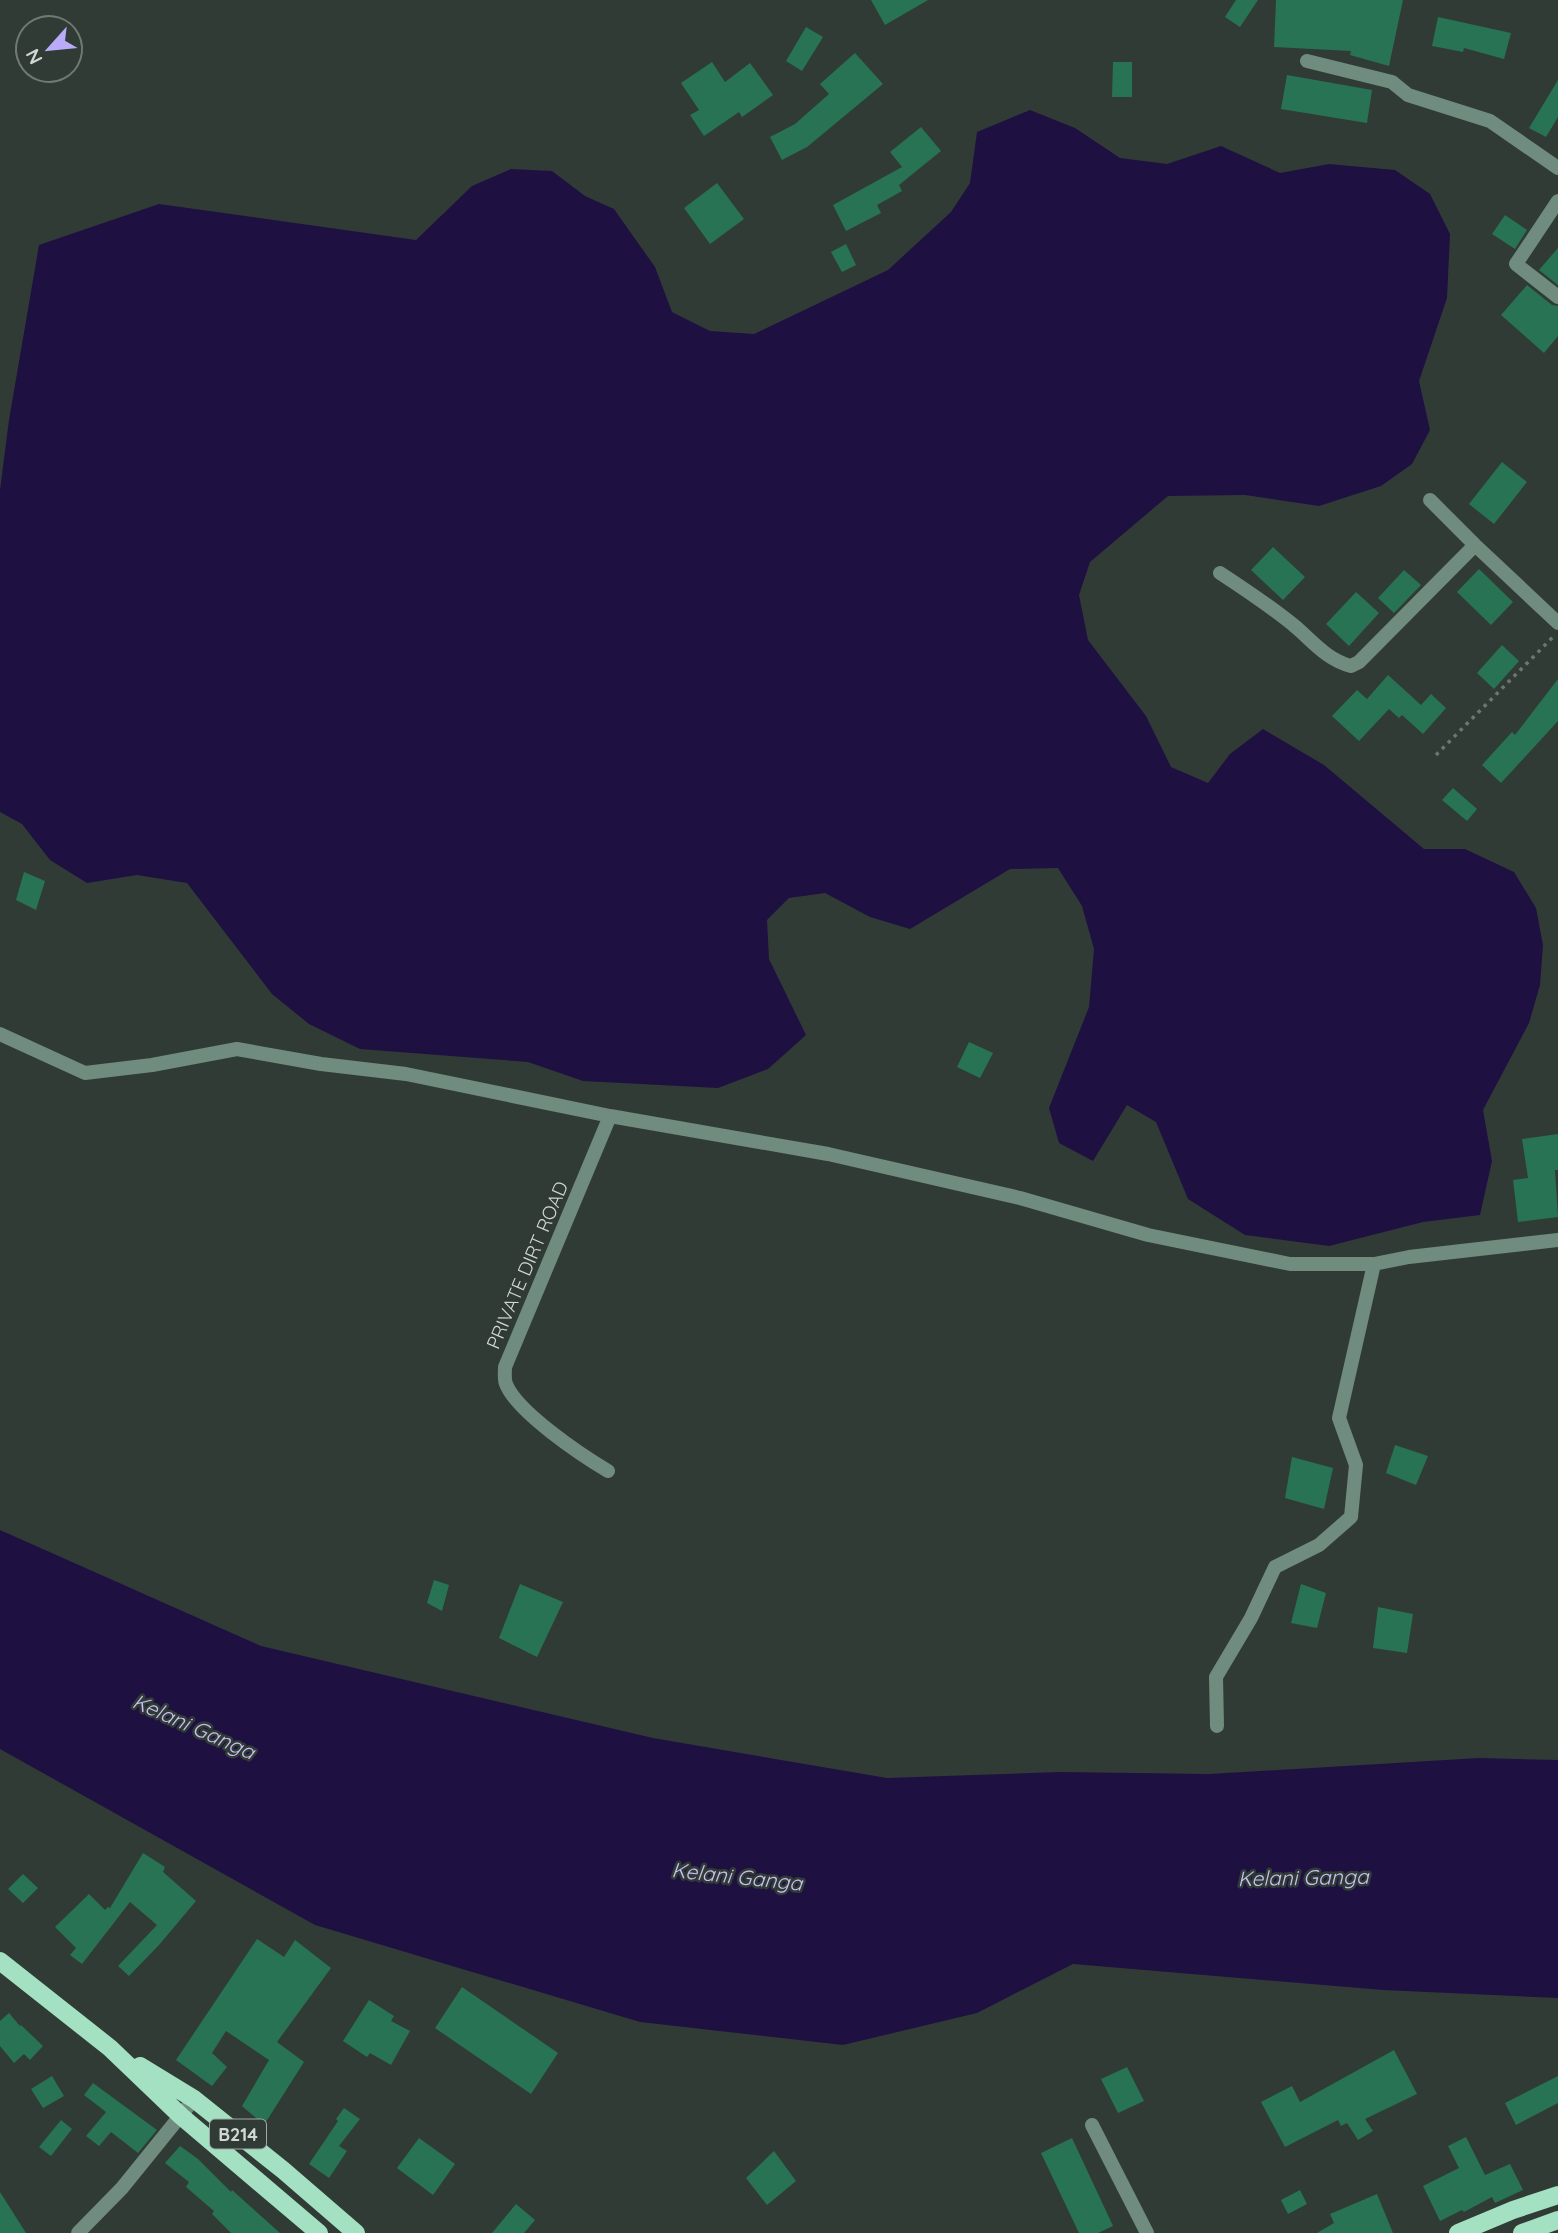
<svg xmlns="http://www.w3.org/2000/svg" width="1558" height="2233" viewBox="0 0 1558 2233" font-family="Quicksand,sans-serif">
  <rect width="100%" height="100%" fill="#303b35"/>
  <!-- water -->
  <path fill="#1f1042" d="M1030,110L1075,128L1120,158L1167,164L1221,146L1280,173L1329,164L1395,170L1430,194L1450,234L1447,298L1419,381L1430,430L1412,464L1381,486L1319,506L1245,495L1168,496L1090,562L1079,595L1088,640L1146,716L1171,767L1208,783L1230,754L1263,729L1324,765L1424,849H1465L1514,872L1536,908L1543,945L1540,985L1529,1023L1483,1110L1492,1161L1480,1215L1423,1222L1329,1246L1245,1235L1188,1199L1156,1122L1127,1105L1093,1161L1059,1143L1049,1108L1089,1007L1094,949L1082,906L1058,868L1010,869L910,929L870,917L825,893L789,898L767,920L769,959L806,1035L768,1069L718,1088L583,1081L528,1062L360,1049L309,1024L272,994L187,883L137,875L87,883L50,860L22,824L0,812V490L9,420L39,245L159,204L416,240L472,186L511,169L552,171L585,196L614,209L655,267L672,312L710,331L754,334L888,270L951,212L970,183L977,132Z
    M0,1530L261,1646L653,1738L887,1778L1060,1772L1209,1774L1479,1758L1558,1760V1998L1383,1990L1073,1964L977,2013L843,2045L640,2022L315,1925L0,1749Z"/>
  <!-- building -->
  <path fill="#287354" d="M871,0H928L885,25Z
    M1236,0H1258L1240,27L1225,17Z
    M1276,0H1403L1389,66L1350,55L1351,51L1274,47Z
    M1438,17L1511,33L1504,59L1464,48L1463,52L1432,46Z
    M806,27L823,37L802,71L786,61Z
    M855,53L883,84L807,147L782,160L770,137L795,124L829,94L820,84Z
    M712,62L725,82L750,63L773,95L742,117L739,112L704,136L690,115L699,110L681,83Z
    M1113,62H1132V97H1112Z
    M1287,75L1372,90L1367,123L1281,109Z
    M1558,80V117L1546,137L1529,128Z
    M921,127L941,151L899,185L902,191L877,205L881,213L846,231L833,205L902,167L890,152Z
    M717,183L744,219L710,244L684,208Z
    M1505,215L1527,230L1515,249L1492,234Z
    M846,244L856,265L842,272L831,252Z
    M1558,248V285L1539,270Z
    M1527,285L1552,305L1558,306V336L1544,353L1501,315Z
    M1502,462L1527,482L1494,524L1469,504Z
    M1273,547L1305,577L1283,600L1251,570Z
    M1479,569L1513,602L1491,625L1457,592Z
    M1404,570L1421,585L1394,613L1378,598Z
    M1356,592L1379,613L1349,646L1326,624Z
    M1502,645L1519,661L1494,689L1477,673Z
    M1388,675L1421,705L1431,694L1446,708L1423,734L1402,715L1399,718L1389,709L1359,741L1332,716L1357,690L1367,699Z
    M1558,679V721L1501,783L1482,765L1512,732L1515,735Z
    M1453,788L1477,809L1467,821L1442,800Z
    M24,872L45,881L36,910L16,900Z
    M969,1042L993,1053L980,1078L957,1067Z
    M1558,1134V1170H1555L1558,1217L1518,1222L1513,1180L1528,1178L1522,1139Z
    M1395,1445L1428,1456L1416,1485L1386,1473Z
    M1292,1457L1333,1468L1324,1509L1285,1498Z
    M434,1580L449,1585L442,1611L427,1603Z
    M520,1584L563,1602L537,1657L499,1638Z
    M1301,1584L1326,1593L1317,1628L1291,1623Z
    M1378,1607L1413,1614L1407,1653L1373,1648Z
    M143,1853L165,1867L163,1872L196,1901L159,1945L129,1976L118,1966L157,1925L130,1902L82,1964L70,1955L76,1948L55,1927L89,1894L105,1910L108,1907L110,1908Z
    M23,1874L38,1888L23,1903L8,1889Z
    M257,1939L284,1957L295,1940L331,1968L277,2042L304,2062L264,2125L242,2106L269,2060L226,2031L212,2053L227,2067L212,2086L176,2060Z
    M462,1987L558,2053L531,2094L435,2028Z
    M369,2000L394,2016L391,2021L410,2031L391,2065L370,2053L367,2057L343,2041Z
    M9,2013L20,2026L21,2025L43,2046L30,2060L24,2054L14,2063L0,2046V2021Z
    M1394,2050L1417,2094L1365,2119L1373,2131L1358,2140L1347,2123L1341,2126L1338,2120L1285,2147L1261,2102L1292,2086L1300,2102Z
    M1127,2067L1144,2101L1118,2113L1101,2079Z
    M52,2076L64,2096L43,2108L31,2089Z
    M1558,2076V2103L1516,2125L1505,2103Z
    M93,2083L157,2130L138,2153L111,2132L99,2146L86,2136L106,2112L84,2095Z
    M344,2108L360,2119L339,2146L347,2151L329,2178L309,2164L338,2121L336,2119Z
    M61,2120L72,2129L51,2156L39,2147Z
    M1466,2137L1485,2175L1510,2164L1523,2190L1495,2203L1492,2197L1464,2212L1462,2210L1440,2221L1423,2186L1459,2168L1448,2146Z
    M419,2138L455,2164L433,2195L397,2168Z
    M1072,2138L1113,2226L1098,2233H1079L1041,2153Z
    M180,2146L198,2159L231,2192L232,2190L280,2233H231L212,2214L214,2211L186,2187L189,2182L165,2163Z
    M774,2151L796,2181L767,2205L746,2178Z
    M1300,2190L1307,2204L1288,2214L1281,2200Z
    M0,2192L26,2233H0Z
    M1377,2194L1393,2233H1317L1334,2223L1330,2214Z
    M516,2204L535,2220L524,2233H492Z"/>
  <g fill="none" stroke-linecap="round" stroke-linejoin="round">
    <!-- path -->
    <path stroke="#6d7671" stroke-width="3.5" stroke-dasharray="3.5 5" stroke-linecap="butt" d="M1436,755L1553,637"/>
    <!-- minor -->
    <path stroke="#6f8c7e" stroke-width="14" d="M1307,61L1392,82L1408,95L1490,121L1558,168
      M1558,201L1516,264L1558,297
      M1430,500L1475,545L1558,623
      M1220,573C1246,590 1273,608 1297,628C1314,643 1328,660 1351,666L1359,662L1475,545
      M0,1034L85,1073L152,1065L237,1049L321,1064L406,1074L610,1116L828,1154L1020,1198L1148,1235L1290,1264H1374L1409,1257L1558,1240
      M608,1471C581,1455 517,1412 506,1384C504,1379 505,1372 505,1367L610,1116
      M1217,1726L1216,1677L1251,1618L1275,1567L1319,1545L1351,1517L1356,1465L1339,1418L1374,1264
      M1092,2125L1147,2233
      M78,2233L122,2188L194,2099"/>
    <!-- primary -->
    <path stroke="#a3e1c2" stroke-width="18" d="M0,1961L110,2048L181,2116L319,2233
      M140,2066L194,2099L283,2170L356,2233
      M1458,2233L1513,2210L1558,2195
      M1522,2233L1558,2220"/>
  </g>
  <g text-anchor="middle" dominant-baseline="central" stroke-width="5" stroke-linejoin="round" paint-order="stroke">
    <!-- shield labels -->
    <rect fill="#303b35" stroke="#a1a9a4" stroke-width="2" x="210" y="2119.5" width="56" height="29" rx="5"/>
    <g font-size="18" font-weight="bold" fill="#d1d8d4">
      <text x="238" y="2134">B214</text>
    </g>
    <!-- street labels -->
    <g font-size="19" fill="#d1d8d4" stroke="#303b35">
      <text transform="translate(527 1265) rotate(-67)">PRIVATE DIRT ROAD</text>
    </g>
    <!-- water labels -->
    <g font-size="21" font-style="italic" fill="#c9c0f4" stroke="#303b35">
      <text transform="translate(194 1726) rotate(24)">Kelani Ganga</text>
      <text transform="translate(737 1876) rotate(6)">Kelani Ganga</text>
      <text transform="translate(1303 1877) rotate(-1)">Kelani Ganga</text>
    </g>
  </g>
  <!-- north arrow -->
  <g transform="translate(49 49) rotate(243)"><circle r="33" fill="#303b35" stroke="#707a75" stroke-width="2"/>
  <path d="M0-5L12 26L0 18L-12 26Z" fill="#b9abf7"/>
  <text y="-10" font-size="19" font-weight="bold" text-anchor="middle" fill="#d1d8d4">N</text>
  </g>
</svg>
